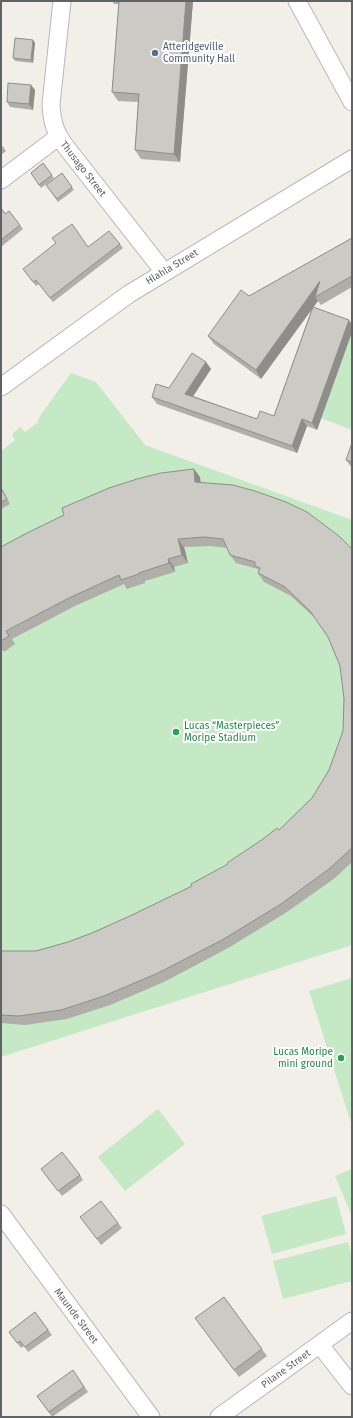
<svg xmlns="http://www.w3.org/2000/svg" width="353" height="1418" viewBox="0 0 353 1418" font-family="'Fira Sans',sans-serif">
  <rect width="100%" height="100%" fill="#f1efe8"/>
  <!-- pitch -->
  <path fill="#c5e8c5" d="M350,333L352,334V430L318,417Z
    M71,373L96,382L145,445L352,520V945L1,1057V451L15,440L12,434L20,427L25,432L37,423L40,416Z
    M352,978V1126L309,991Z
    M158,1109L185,1144L125,1191L98,1157Z
    M352,1169V1216L335,1176Z
    M336,1196L346,1234L272,1254L261,1216Z
    M348,1242L352,1258V1281L283,1299L273,1261Z"/>
  <g fill="none" stroke-linecap="round" stroke-linejoin="round">
    <defs>
      <path id="minor" d="M62,1L51,104C52,123 55,132 66,147L164,272
        M297,1L352,102
        M1,180L58,137
        M1,387L129,294L352,159
        M1,1214L151,1417
        M320,1345L352,1386
        M219,1417L352,1321"/>
    </defs>
    <!-- minor casing -->
    <use href="#minor" stroke="#b5b8bc" stroke-width="19"/>
    <!-- minor -->
    <use href="#minor" stroke="#fff" stroke-width="17"/>
  </g>
  <!-- wall -->
  <path fill="#afaea9" d="M112,1H193L180,162L141,159L135,150L138,102L118,101L112,92L119,4H114Z
    M33,40L35,43L33,63L15,61L13,58Z
    M31,85L35,90L33,110L10,107L7,102Z
    M1,144L6,151L1,155Z
    M43,163L54,178L41,188L31,173Z
    M62,173L74,190L58,202L46,185Z
    M1,208L5,214L9,211L23,229L1,247Z
    M352,238V287L321,305L318,301L313,307L349,320L352,325V332L317,430L307,426L297,453L157,404L152,397L169,388L206,362L211,369L193,396L257,419L274,416L312,308L261,379L214,344L208,336L249,296Z
    M120,244L123,248L53,302L39,284L36,286L23,269L88,247Z
    M352,443V468L346,460Z
    M194,469L200,477L201,483L352,549V862L335,878L287,912L228,948L164,982L110,1005L67,1019L25,1025L1,1023V951H36L68,942L92,933L132,915L192,886L228,864L279,830L312,798L329,770L343,731L344,699L340,666L328,637L316,619L291,596L264,582L258,573L259,571L258,569L236,563L230,555L227,548L211,546L184,547L188,563L174,567L175,572L145,581V583L127,589L124,584L75,606L12,639L15,644L4,652L3,650L1,652V547Z
    M1,487L10,504L1,509Z
    M45,1174L80,1175L83,1180L62,1196Z
    M84,1222L118,1223L122,1228L101,1245Z
    M224,1297L267,1356L239,1377L195,1318Z
    M35,1312L52,1335L28,1352L24,1346L21,1348L9,1332Z
    M73,1370L88,1392L52,1417L37,1396Z"/>
  <!-- shaded-wall -->
  <path fill="#8f8d8a" d="M186,1H193L180,162L174,154Z
    M33,40L35,43L33,63L31,60Z
    M31,85L35,90L33,110L29,104Z
    M320,281L315,297L318,301L261,379L256,370Z
    M349,320L352,325V332L317,430L312,423Z
    M206,362L211,369L190,401L185,394Z
    M302,419L307,426L297,453L292,446Z
    M194,469L200,477L201,491L195,482Z
    M178,539L184,547L188,563L182,555Z
    M168,559L174,567L175,572L169,563Z"/>
  <!-- building -->
  <path fill="#cccac5" stroke="#8f8d8a" d="M119,1H186L174,154L135,150L139,94L112,92Z
    M15,38L33,40L31,60L13,58Z
    M8,83L31,85L29,104L7,102Z
    M43,163L52,175L39,185L31,173Z
    M62,173L72,187L57,199L46,185Z
    M1,208L5,214L9,211L20,225L1,240Z
    M72,224L88,247L109,231L120,244L50,298L36,280L33,282L23,269L56,243L52,238Z
    M352,238V276L315,297L320,281L256,370L208,336L241,290L249,296Z
    M313,307L349,320L312,423L302,419L292,446L152,397L156,384L169,388L192,353L206,362L185,394L257,419L260,411L274,416Z
    M352,443V462L346,460Z
    M194,469L195,482L233,485L255,491L286,502L307,512L339,536L352,549V848L329,869L281,904L222,940L158,973L104,996L61,1010L19,1016L1,1015V951H36L68,942L92,933L132,915L192,886L191,884L228,864L227,863L263,839L277,828L279,830L312,798L329,770L343,731L344,699L340,666L328,637L310,611L285,587L258,573L260,568L255,566V562L230,555L223,539L205,537L178,539L182,555L168,559L169,563L139,573V574L121,580L119,575L69,598L6,631L9,636L1,641V547L25,534L64,515L62,508L109,488L137,479L161,473Z
    M1,488L7,499L1,502Z
    M62,1152L80,1175L58,1191L41,1169Z
    M101,1201L118,1223L97,1239L80,1217Z
    M224,1297L262,1349L234,1370L195,1318Z
    M35,1312L48,1330L25,1347L20,1341L17,1343L9,1332Z
    M73,1370L84,1387L49,1412L37,1396Z"/>
  <!-- markers -->
  <circle fill="#5c6f8a" stroke="#fff" stroke-width="1.5" cx="155" cy="53" r="4"/>
  <g fill="#2e9e5b" stroke="#fff" stroke-width="1.5">
    <circle cx="176" cy="732" r="4"/>
    <circle cx="341" cy="1058" r="4"/>
  </g>
  <g text-anchor="middle" dominant-baseline="central" stroke-width="4" stroke-linejoin="round" paint-order="stroke">
    <!-- service labels -->
    <g font-size="10" fill="#4e5e75" stroke="#fff" text-anchor="start">
      <text x="163" y="47">Atteridgeville<tspan x="163" dy="12">Community Hall</tspan></text>
    </g>
    <!-- street labels -->
    <g font-size="10" fill="#5f6368" stroke="#fff">
      <text transform="translate(83 169) rotate(52)">Thusago Street</text>
      <text transform="translate(172 267) rotate(-31)">Hlahla Street</text>
      <text transform="translate(76 1316) rotate(53)">Maunde Street</text>
      <text transform="translate(286 1369) rotate(-36)">Pilane Street</text>
    </g>
    <!-- leisure labels -->
    <g font-size="10" fill="#27864d" stroke="#fff" text-anchor="start">
      <text x="184" y="726">Lucas “Masterpieces”<tspan x="184" dy="12">Moripe Stadium</tspan></text>
      <text x="333" y="1052" text-anchor="end">Lucas Moripe<tspan x="333" dy="12">mini ground</tspan></text>
    </g>
  </g>
  <!-- border -->
  <rect width="353" height="1418" fill="none" stroke="#5f6368" stroke-width="4"/>
</svg>
